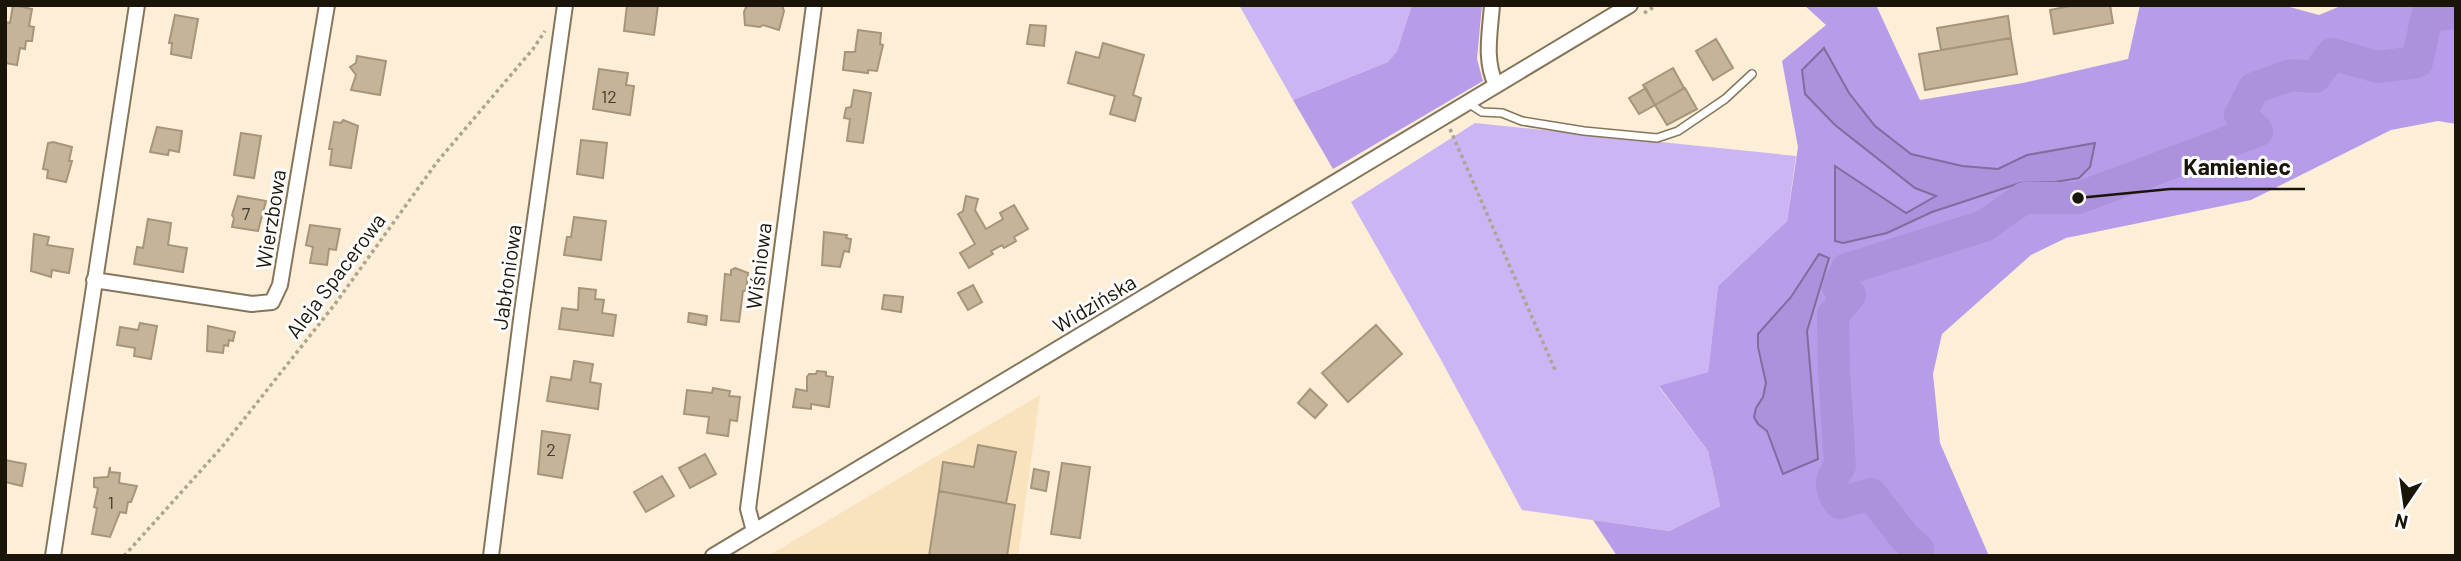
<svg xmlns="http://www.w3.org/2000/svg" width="2461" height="561" viewBox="0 0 2461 561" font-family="Barlow,sans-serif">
  <rect width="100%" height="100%" fill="#fceed7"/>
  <!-- built -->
  <path fill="#f8e3be" d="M1040,395L1018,556H768Z"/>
  <!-- green -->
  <path fill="#cbb5f5" d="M1239,5H1412L1397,51L1388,62L1293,100Z
    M1475,123L1796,156L1787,221L1718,286L1708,372L1659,387L1708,451L1720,506L1669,531L1522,510L1440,358L1351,202Z"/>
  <!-- forest -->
  <path fill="#b79ce9" d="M1412,5H1482L1477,59L1483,81L1333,169L1293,100L1388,62L1397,51Z
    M1804,5H1876L1920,100L2023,83L2128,59L2140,5H2282L2319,15L2343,5H2456V124L2438,121L2391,130L2251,200L2066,238L2031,255L1942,334L1933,374L1940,443L1989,556H1617L1593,520L1669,531L1720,506L1708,451L1659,386L1708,372L1718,286L1787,221L1798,147L1782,61L1826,25Z"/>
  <!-- water -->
  <path fill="#ac91dd" stroke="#806c9d" stroke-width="2" d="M1824,48L1849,93L1875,126L1911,154L1962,166L1998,169L2027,155L2095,143L2090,167L2079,178L2055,182L2020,183L1932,212L1887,233L1843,243L1835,241V166L1906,213L1936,196L1915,188L1835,125L1805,94L1802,70Z
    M1819,254L1829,258L1807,331L1818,459L1783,474L1767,431L1758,424L1754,417L1756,408L1763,397L1766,383L1758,347V334L1791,297Z"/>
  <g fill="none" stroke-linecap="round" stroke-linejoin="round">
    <!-- river -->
    <path stroke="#ac91dd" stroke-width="32" d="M1917,556L1918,549L1905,538L1871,494L1840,503C1829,489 1829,480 1840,466L1834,370L1833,315L1850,295L1838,287L1847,269L1984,226L2024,198H2078L2257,131L2240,115L2254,88L2291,75L2315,77L2332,54L2377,67L2417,62L2427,16L2456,13"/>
  </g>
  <!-- building -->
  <path fill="#c5b498" stroke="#a6957a" stroke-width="2" d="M13,5L32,9L29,26L34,27L32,41H26L25,49L20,48L17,65L5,63V22L10,23Z
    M627,5H658L654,35L624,31Z
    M747,5H782L784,11L779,30L763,25L760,27L745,25L744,12Z
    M2075,5H2110L2113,23L2054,34L2050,10Z
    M175,15L198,19L191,58L171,54L172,43H169Z
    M2008,16L2011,38L1941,50L1937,28Z
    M1030,25L1046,26L1044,46L1027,44Z
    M858,30L881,33L880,44L883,45L877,71L868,70V73L843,70L845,52H855Z
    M2011,38L2017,74L1925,90L1919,54Z
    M1716,39L1733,68L1713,80L1696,51Z
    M1103,43L1144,55L1133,95L1141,98L1135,121L1110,114L1115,96L1068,83L1076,52L1099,58Z
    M357,56L386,61L380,95L351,90L356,75L350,67L356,63Z
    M1673,68L1684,88L1655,105L1643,85Z
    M599,69L628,73L626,85L634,86L630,115L593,109Z
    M1646,88L1655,105L1639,114L1629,98Z
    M1685,88L1697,109L1667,125L1655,105Z
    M854,90L871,93L863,143L847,141L850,119L844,118L846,108L851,107Z
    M343,120L358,126L351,168L330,165L332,149H329L334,122L341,123Z
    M157,127L182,131L179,152L169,150L168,155L150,152Z
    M241,133L261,136L254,178L234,175Z
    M581,140L607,143L603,178L577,174Z
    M53,142L72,147L69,161H72L66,182L47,178L48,170L43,169L48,143Z
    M238,196L266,201L258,231L232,227L234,218L232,215Z
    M966,196L978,199L975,210L986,229L1003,219L1000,213L1014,205L1028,229L1014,237L1016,241L1004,248L1002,245L991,251L993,254L969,268L960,253L975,244L958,214L963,211Z
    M574,217L606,221L601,260L564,255L567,237H571Z
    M148,219L171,223L168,245L187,248L183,272L134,264L137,247L143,248Z
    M310,225L340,229L336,250L329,249L327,265L310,263L313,247L306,245Z
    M824,232L847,235L846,238L851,239L849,252L844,251L840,267L822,265Z
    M34,234L49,237L47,245L73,249L69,273L52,270L51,277L31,271Z
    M735,268L748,273L746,291H743L739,322L721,320L725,274L731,275V270Z
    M973,285L982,302L968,310L958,293Z
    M579,288L596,290L595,299L604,300L602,313L616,315L613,336L559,329L562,308L578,310Z
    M884,295L903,297L901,312L882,309Z
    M689,313L707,316L706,325L688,322Z
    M140,323L157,326L151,359L134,356L135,348L117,345L120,327L138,330Z
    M1376,325L1402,354L1348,402L1322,373Z
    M208,326L235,332L233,341L229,340L228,346L224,345L223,353L207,351Z
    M574,361L593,364L590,382L601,384L598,409L547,401L551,377L571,380Z
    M817,371L826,372V376L833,377L829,407L811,404V409L793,407L796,389L807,391V377L809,374H816Z
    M713,388L730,391L729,396L740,397L737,421L730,420L728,436L707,433L709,417L684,414L687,390L712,393Z
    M1310,389L1327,405L1315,418L1298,403Z
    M542,431L570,435L562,478L538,474Z
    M978,445L1016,452L1006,503L939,491L943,462L974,467Z
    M705,454L716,474L690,488L679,468Z
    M5,460L26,464L22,486L5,482Z
    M1062,463L1090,467L1080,538L1051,534Z
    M110,467V472L120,473L119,483L137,486L131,502H128L126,513L120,512L110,537L92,534L97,508L94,507L98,488L94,487V478L108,477Z
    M1034,469L1049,472L1046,491L1031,488Z
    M662,476L674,496L646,512L634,492Z
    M939,491L1015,505L1007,556H929Z"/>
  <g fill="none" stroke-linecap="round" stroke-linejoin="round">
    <defs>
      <path id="service" d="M1468,103L1482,112L1502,113L1522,121L1584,131L1657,138L1678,131L1725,99L1752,74"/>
      <path id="minor" d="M1492,5C1490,33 1484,60 1496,85
        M94,280L252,304L272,302L280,285L327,5
        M754,531L748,509L814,5
        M53,556L137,5
        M491,556L522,312L565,5
        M713,556L1630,5"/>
    </defs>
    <!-- service casing -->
    <use href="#service" stroke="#85765b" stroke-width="10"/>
    <!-- minor casing -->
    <use href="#minor" stroke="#85765b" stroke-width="18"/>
    <!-- path -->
    <path stroke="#afa491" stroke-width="3.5" stroke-dasharray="3.5 3.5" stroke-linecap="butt" d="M1644,13L1657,5
      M1450,129L1555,370
      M124,556L222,447L335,304L437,162L533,49L545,31"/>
    <!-- service -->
    <use href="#service" stroke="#fff" stroke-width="7"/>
    <!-- minor -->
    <use href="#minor" stroke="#fff" stroke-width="14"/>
  </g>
  <g text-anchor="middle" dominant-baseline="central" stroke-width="6" stroke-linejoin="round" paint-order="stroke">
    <!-- number labels -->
    <g font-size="18" fill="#453c2d">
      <text x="609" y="96">12</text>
      <text x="246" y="213">7</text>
      <text x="551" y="449">2</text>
      <text x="111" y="502">1</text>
    </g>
    <!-- street labels -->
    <g font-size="21" fill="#1a1409" stroke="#fdfdfd">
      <text transform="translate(270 219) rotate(-81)">Wierzbowa</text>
      <text transform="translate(758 266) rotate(-83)">Wiśniowa</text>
      <text transform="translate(335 275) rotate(-53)">Aleja Spacerowa</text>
      <text transform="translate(506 277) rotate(-82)">Jabłoniowa</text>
      <text transform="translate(1094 303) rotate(-31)">Widzińska</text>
    </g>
  </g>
  <!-- callouts -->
  <path fill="none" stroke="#1a1409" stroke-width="2.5" d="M2078 198L2170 189H2305"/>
  <circle fill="#1a1409" stroke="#fdfdfd" stroke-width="2.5" cx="2078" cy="198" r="7"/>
  <g font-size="23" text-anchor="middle" font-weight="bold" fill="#1a1409" stroke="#fdfdfd" stroke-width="6" stroke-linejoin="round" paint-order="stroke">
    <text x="2237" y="175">Kamieniec</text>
  </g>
  <!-- border -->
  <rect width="2461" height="561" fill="none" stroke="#1a1409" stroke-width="14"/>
  <!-- north arrow -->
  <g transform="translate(2405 505) rotate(193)" stroke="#fdfdfd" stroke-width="5" paint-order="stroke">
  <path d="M0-5L12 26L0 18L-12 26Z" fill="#1a1409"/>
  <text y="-10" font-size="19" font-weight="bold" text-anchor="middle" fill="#1a1409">N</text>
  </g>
</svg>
